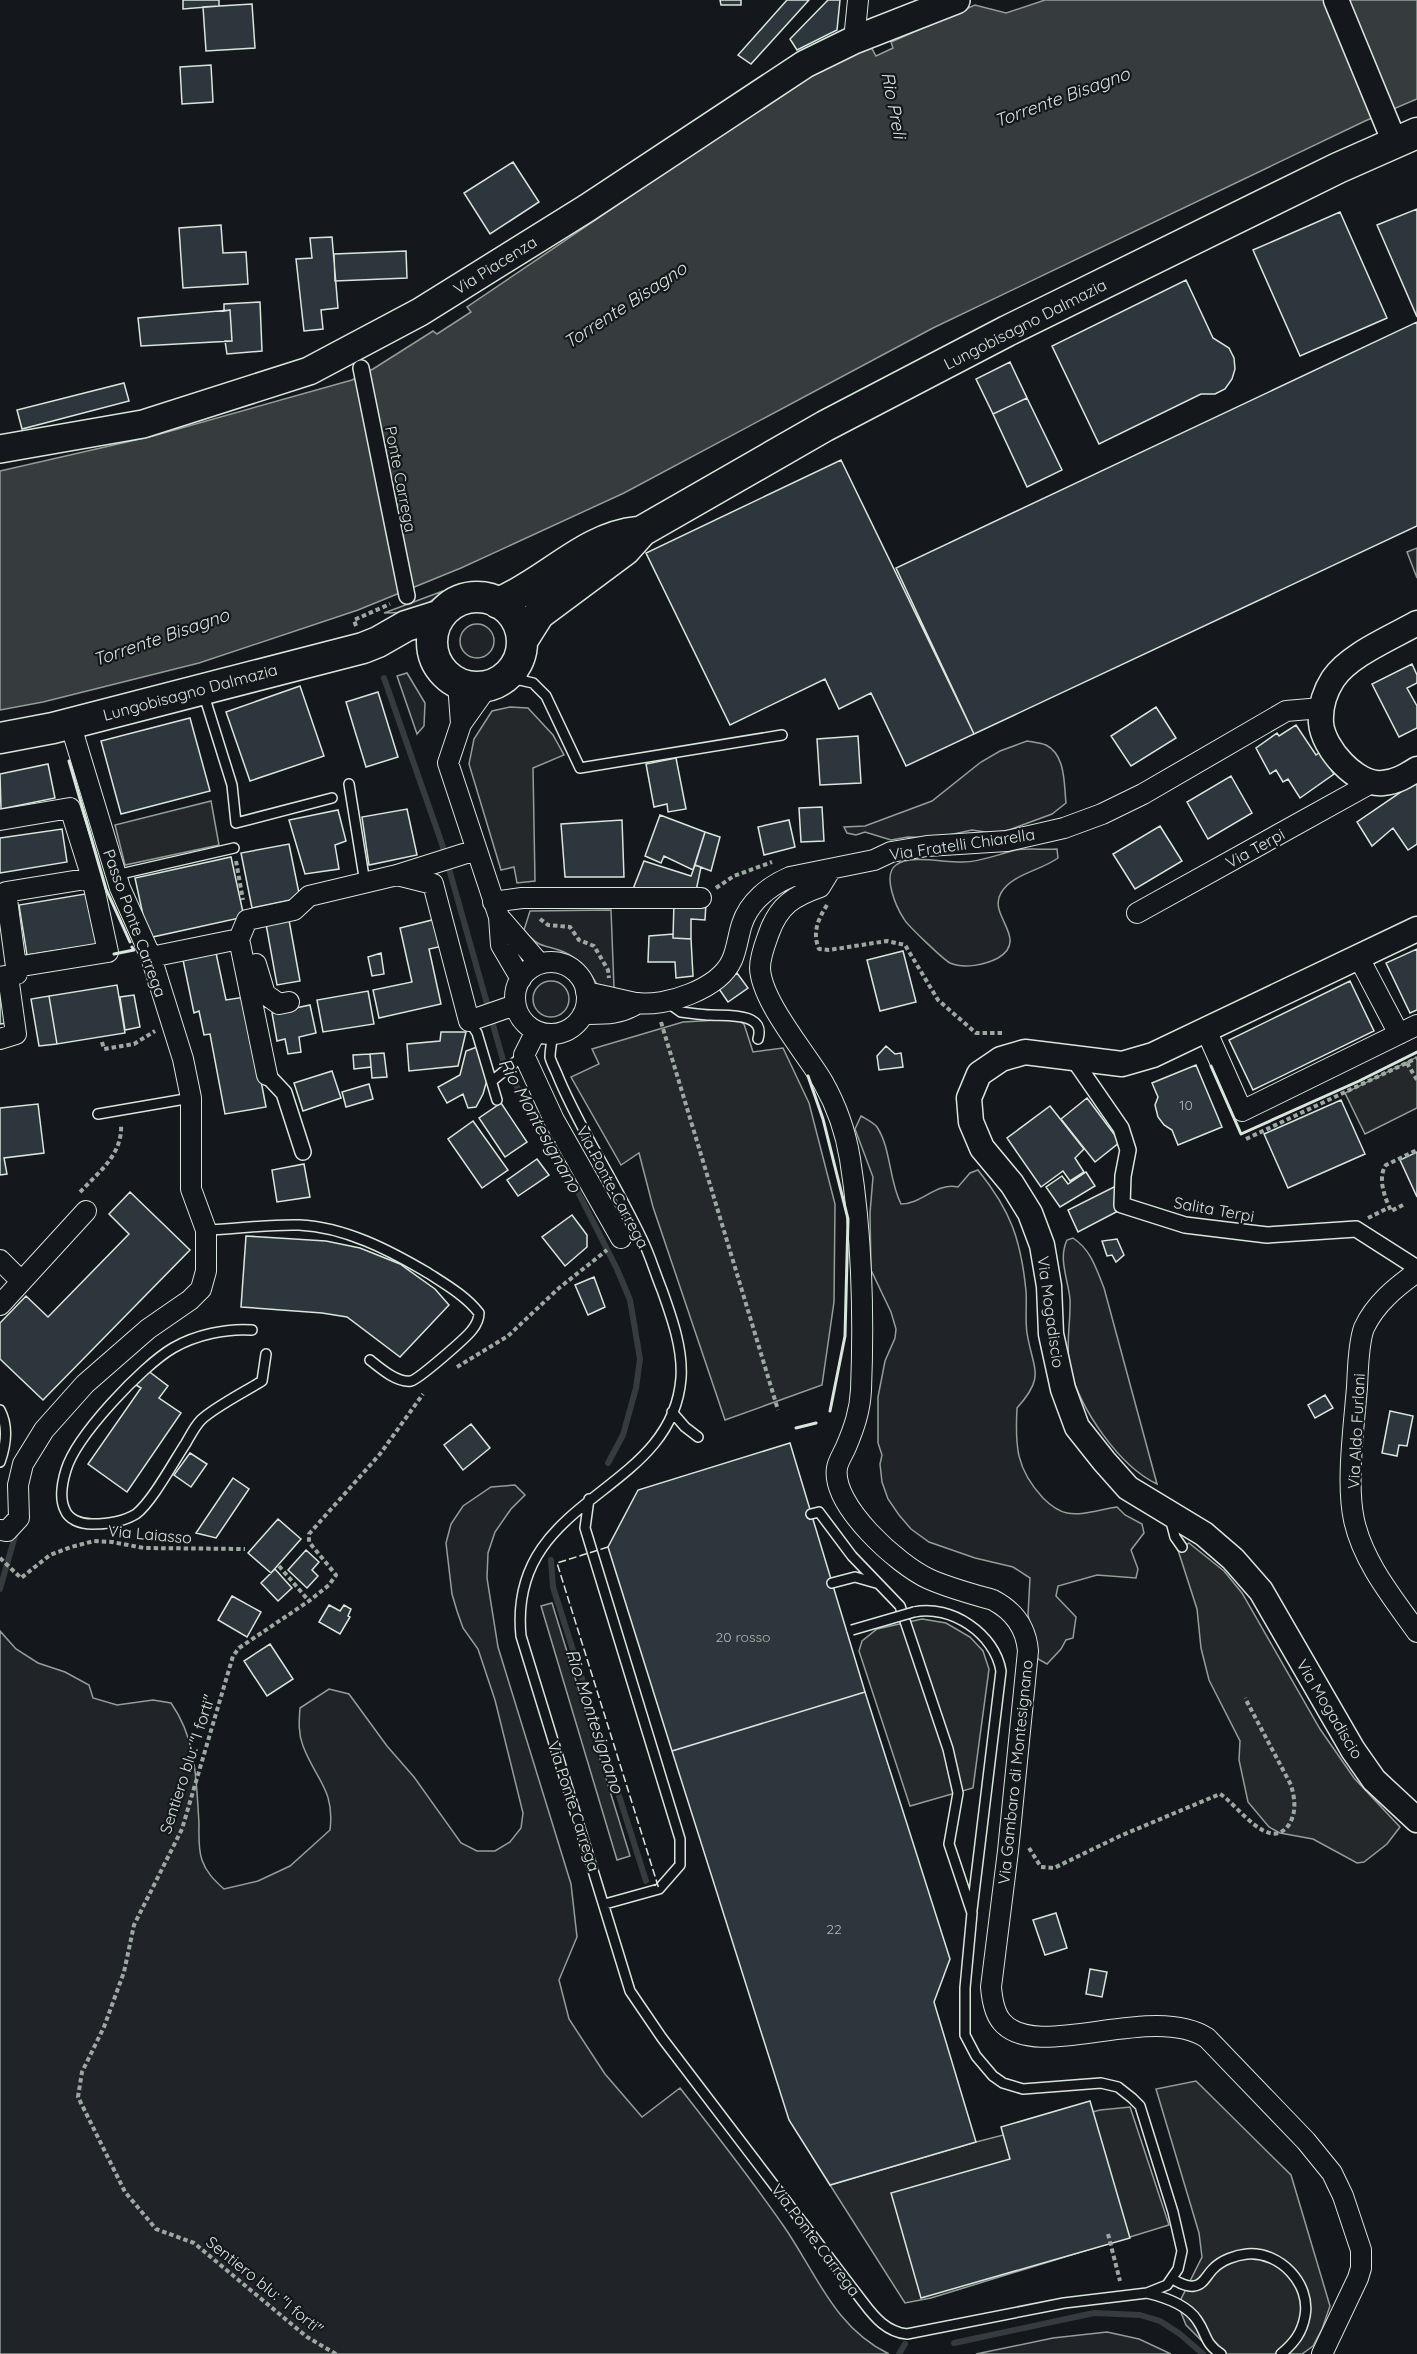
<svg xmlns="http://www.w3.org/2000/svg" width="1417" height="2354" viewBox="0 0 1417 2354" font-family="Quicksand,sans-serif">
  <rect width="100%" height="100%" fill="#14181c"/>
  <!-- green -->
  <path fill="#202428" stroke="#939e99" stroke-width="1.5" d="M443,591C421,611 414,613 384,613Z
    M460 641a17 17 0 1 1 34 0a17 17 0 1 1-34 0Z
    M407,673L425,703L424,726L417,734L397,676Z
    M1027,741C1033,742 1041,743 1046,745C1066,755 1064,785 1066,803L1052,814L1009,830L992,833L972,830L935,838L908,837L891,840L865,832L856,835L847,833L844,827L865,826L932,801L981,762L1000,751Z
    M1057,849L1058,858C1040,871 1012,874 1001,893C987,915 1030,939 998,958C985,965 964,969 950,963C944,960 907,925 904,919C896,907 882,875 896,865C910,854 946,863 963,862C981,862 999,854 1016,850C1030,848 1044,850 1057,849Z
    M611,910L614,988L598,986C590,972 580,959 564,952C544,944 539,949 524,930L530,911Z
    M533 999a18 18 0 1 1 36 0a18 18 0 1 1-36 0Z
    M861,1116C866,1119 873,1122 877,1127C891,1148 889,1181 901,1204C922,1204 936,1182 958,1187L970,1173L978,1170C1011,1211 1021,1240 1026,1291C1027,1305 1025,1319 1027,1333C1033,1370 1046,1376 1017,1408C1015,1446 1016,1469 1043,1498C1050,1505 1057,1511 1067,1513C1083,1516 1101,1509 1117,1507L1125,1515L1142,1524L1144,1533L1131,1550L1138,1569L1136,1578L1097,1575L1058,1586L1056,1596L1076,1617L1073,1638L1066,1640L1061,1649L1047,1664L1038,1659L1028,1615L1030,1578L1013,1567L975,1558L929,1542L911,1529L899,1515L888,1499L882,1482L880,1464L882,1455L878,1443V1397L885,1361L895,1338L896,1329L891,1312L871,1270L870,1213L873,1177L855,1129Z
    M1073,1238C1091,1250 1096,1268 1104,1288L1157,1484C1119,1466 1080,1409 1070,1368C1065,1346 1071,1322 1070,1299C1068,1279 1058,1259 1067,1240Z
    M515,1485L525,1495L511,1509L495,1532L488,1553L487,1578L498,1647L571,1884L577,1937L559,1980L569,2019L605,2074L642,2117L680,2088C716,2134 752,2180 785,2228C817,2275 835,2328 889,2354H0V1631L16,1649L38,1663L65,1672L89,1685L93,1698L117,1705L153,1700L171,1703C197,1740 196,1780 199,1823C199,1834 198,1849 202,1860C206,1872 214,1880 224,1889L258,1881L290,1866L330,1830C335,1790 316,1780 303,1746C298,1733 299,1721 300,1708L329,1689L349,1694L387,1746L414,1777L461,1843L477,1851H495L510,1842L521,1828L523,1813L495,1700L478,1649L463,1628L457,1611L452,1594L446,1543L451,1524L463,1506L491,1487Z
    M1107,2332L1139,2339L1171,2354H976L1053,2338Z"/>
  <!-- parking -->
  <path fill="#24282b" stroke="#939e99" stroke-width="1.5" d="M1417,548V578L1407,552Z
    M510,707L528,708L553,735L564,755L533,768L535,881L517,883L514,867L501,870L469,764L474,739L492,711Z
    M211,801L219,845L125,865L115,825Z
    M736,1019L744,1024L753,1052L783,1048L809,1103L835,1204L834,1302L822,1385L725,1420L653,1207L639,1153L621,1165L571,1077L599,1064L592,1049L683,1022Z
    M1417,1057V1108L1365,1134L1345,1093Z
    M1189,1543L1224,1571L1242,1593L1320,1729L1354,1778L1400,1827L1387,1844L1364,1862L1357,1863L1313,1839L1280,1833L1269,1827L1248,1802L1239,1760L1240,1741L1209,1680L1201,1648L1197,1609L1178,1550Z
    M552,1603L630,1856L617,1860L541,1606Z
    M922,1619L946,1623L970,1637L983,1651L989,1669L973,1788L910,1806L859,1651L862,1641L877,1629Z
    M1196,2081L1291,2175L1330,2306L1322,2329L1313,2346L1302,2354H1215L1186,2325L1178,2305L1202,2257L1199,2233L1156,2089Z
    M1130,2107L1169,2225L931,2298L905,2303L830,2185L976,2142L1100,2110Z"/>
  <!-- water -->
  <path fill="#363b3e" stroke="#939e99" stroke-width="1.5" d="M1045,0H1417V99L1365,121L933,328L624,493L461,568L358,610L199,663L43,702L0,710V471L153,436L352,380L373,369L433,331L437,334L471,312L467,307L821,67L871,47L876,56L893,48L891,42L975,5L1006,13Z"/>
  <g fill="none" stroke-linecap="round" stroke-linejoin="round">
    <!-- stream -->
    <path stroke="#363b3e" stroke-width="6" d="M384,678L442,844L503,1060L527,1106L573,1182L617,1269L630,1300L640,1359L636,1388L623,1435L608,1463
      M551,1560L553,1587L646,1881
      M0,1589L17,1529
      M954,2343L1094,2313L1140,2315L1160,2321L1180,2334L1203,2354
      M899,2354L905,2344"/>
  </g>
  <!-- building -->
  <path fill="#2c363c" stroke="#d8e6dc" stroke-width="1.5" d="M183,0H219V6L183,9Z
    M720,0H741V5H721Z
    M787,0H809L751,64L738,55Z
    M828,0H840L837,30L797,50L790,39Z
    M252,4L255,48L206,51L203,7Z
    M211,65L213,102L182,104L180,67Z
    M513,162L539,202L490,234L464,193Z
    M1417,209V317L1377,225Z
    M1340,212L1387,318L1300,356L1253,250Z
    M221,225L223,253L246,252L248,284L183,288L179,228Z
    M332,237L338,308L321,310L323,329L304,331L296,259L312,258L310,238Z
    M406,251L407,278L335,281L334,254Z
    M1186,280L1213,338L1229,348L1234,358L1235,369L1232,379L1225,389L1215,394H1201L1099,444L1052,346Z
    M260,302L262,351L227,354L225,341H232L230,310L224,311V304Z
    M230,310L232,341L141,346L138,318Z
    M1417,322V526L974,734L896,568Z
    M1010,362L1027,398L993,414L976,379Z
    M124,383L129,401L22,429L17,410Z
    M1027,398L1062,470L1027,487L993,414Z
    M841,460L974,734L906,766L871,693L839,709L825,679L730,725L646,553Z
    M1412,664L1417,675V683L1407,688L1417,706V728L1399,737L1372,684Z
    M300,686L324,756L250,781L226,712Z
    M378,692L398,757L366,767L346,702Z
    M1156,707L1176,738L1131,766L1111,736Z
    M190,718L210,791L121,814L101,741Z
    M1296,725L1316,755L1320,752L1334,774L1300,798L1288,779L1283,782L1276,770L1270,774L1256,748L1277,733L1279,736Z
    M858,736L861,783L820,785L817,739Z
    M676,758L686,809L668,812L667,804L654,807L646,764Z
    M48,764L55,798L1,809L0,774Z
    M1231,776L1252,813L1208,839L1187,802Z
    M1417,781V844L1408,850L1393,828L1372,846L1357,822Z
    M822,807L824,841L801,842L799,808Z
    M407,809L417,855L369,865L362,817Z
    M338,810L346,841L335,845L339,869L305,874L289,820Z
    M660,815L705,832L693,870L664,856L661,863L645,856Z
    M622,820L624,877H565L561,824Z
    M789,820L795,847L764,855L758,827Z
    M1160,826L1182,861L1135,889L1113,854Z
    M62,829L67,862L0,873V838Z
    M705,832L720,837L711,871L695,865Z
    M289,844L300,898L252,908L241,853Z
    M231,857L244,917L148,938L135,878Z
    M644,861L691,876L695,865L701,867L696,891L633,889Z
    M91,893L99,944L27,955L19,905Z
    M674,902L706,903L705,920L691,919V939L673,938Z
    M436,919L443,946L429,949L441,1004L379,1018L373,990L412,982L400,928Z
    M289,920L300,981L277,985L266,924Z
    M673,934V938L691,939L693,976L676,978L675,962H648L649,936Z
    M1417,949V1010L1410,1013L1386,963Z
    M903,951L916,1002L880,1011L867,960Z
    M216,953L226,1000L245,997L266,1107L225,1114L210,1034L204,1035L199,1011L194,1013L183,960Z
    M381,953L384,974L372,976L368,957Z
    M737,973L748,988L728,1002L717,986Z
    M1350,981L1374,1031L1253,1090L1229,1040Z
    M117,985L125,1033L57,1044L49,996Z
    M0,986L8,1023L0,1024Z
    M368,991L374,1024L323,1032L317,1000Z
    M134,995L140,1027L125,1030L120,997Z
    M49,996L57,1044L39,1046L31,999Z
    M310,1005L316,1033L299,1037L301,1052L288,1054L285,1039L277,1041L272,1013Z
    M441,1032H466L458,1066L409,1071L407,1044L440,1041Z
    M886,1046L895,1054L901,1053L903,1067L879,1070L877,1056Z
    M477,1047L487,1080L483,1094L476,1107L468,1108L463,1094L447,1103L438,1087L460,1075L466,1051Z
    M384,1053L387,1077L372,1078L370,1054Z
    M370,1054L371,1067L354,1069L353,1055Z
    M1196,1065L1222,1127L1178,1145L1172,1130L1164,1125L1158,1117L1155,1105L1158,1097L1152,1083Z
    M332,1071L341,1098L303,1111L294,1083Z
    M369,1084L373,1099L346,1107L342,1092Z
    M1087,1098L1120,1142L1095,1162L1061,1119Z
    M1341,1100L1365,1154L1288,1188L1264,1134Z
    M501,1103L527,1142L505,1157L479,1118Z
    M38,1104L44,1153L4,1158L7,1174L0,1175V1108Z
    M1050,1106L1084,1149L1075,1158L1084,1172L1070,1181L1063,1171L1041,1187L1007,1138Z
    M473,1121L508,1170L482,1188L448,1139Z
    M1417,1152V1197L1400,1160Z
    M537,1159L549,1175L518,1196L507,1180Z
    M304,1164L310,1197L277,1202L272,1170Z
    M1086,1172L1095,1186L1060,1207L1046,1187L1062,1176L1068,1184Z
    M1120,1184V1210L1078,1232L1068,1210Z
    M130,1192L190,1250L43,1400L0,1359V1323L26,1296L48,1317L129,1234L109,1214Z
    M572,1215L587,1235V1247L565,1266L542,1237Z
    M246,1236L326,1241L360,1248L400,1264L435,1289L449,1305L400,1357L347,1317L322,1313L241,1307Z
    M1117,1239L1124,1255L1116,1262L1112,1255L1107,1256L1102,1241Z
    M594,1277L605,1307L588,1315L575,1285Z
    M147,1370L168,1386L159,1398L181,1413L127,1492L88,1464L141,1388L136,1385Z
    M1325,1395L1333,1408L1315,1418L1308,1405Z
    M1390,1411L1413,1416L1407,1446L1399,1445L1397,1456L1382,1453Z
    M471,1424L490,1448L463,1470L444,1445Z
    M790,1443L865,1692L672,1751L608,1547L638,1490Z
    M190,1453L207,1464L191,1487L174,1475Z
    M233,1478L249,1489L216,1538L196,1533Z
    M278,1519L301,1539L271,1573L248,1553Z
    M306,1550L319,1562L312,1570L318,1576L307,1588L288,1570Z
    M275,1569L292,1588L278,1601L261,1583Z
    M232,1596L261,1612L247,1637L218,1620Z
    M329,1605L340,1611L344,1605L351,1609L348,1616L350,1617L340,1634L319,1622Z
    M270,1644L293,1679L267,1696L244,1661Z
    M865,1692L950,1959L934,2002L976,2142L830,2185L789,2120L672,1751Z
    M1056,1913L1067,1948L1045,1955L1033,1920Z
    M1090,1969L1107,1972L1102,1997L1086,1994Z
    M1090,2101L1130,2238L921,2298L891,2193L1010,2159L1001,2127Z"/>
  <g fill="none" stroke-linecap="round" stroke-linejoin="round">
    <defs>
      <path id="service" d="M517,662L523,680
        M506,677L533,683L546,696L580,768L782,735
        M203,692L232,785L236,823L332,798
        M349,784L365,883
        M116,875L234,848
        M669,1000L674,1007L681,1012C691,1013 701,1015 711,1015C727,1016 766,1012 758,1039
        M469,1021L477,1033L497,1100
        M553,1034C552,1041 550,1050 550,1057C551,1062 555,1069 557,1074C567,1099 580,1123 593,1147C610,1177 627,1208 642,1239C650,1255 655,1273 662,1290C672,1318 683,1349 681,1378C672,1496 507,1495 521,1636L630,1991L662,2038L863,2302C875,2318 887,2332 907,2334L1064,2303L1147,2293L1167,2285L1178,2269L1182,2251L1173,2212L1140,2106L1132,2098L1118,2087L1101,2083L1023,2089L1003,2083L993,2076L976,2056L965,2035V1988L972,1913L949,1844L958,1793L948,1749L900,1606L852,1556L819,1512L811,1514
        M492,1081L524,1055
        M98,1114L191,1098
        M206,1230C237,1229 269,1224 299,1225C345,1227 389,1250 428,1273C445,1284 466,1296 479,1313C479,1319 476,1325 472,1330C466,1338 419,1379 411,1381C397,1383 380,1368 370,1360
        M252,1330C227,1328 195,1335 173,1348C142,1366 76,1436 66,1470C62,1483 59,1498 65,1510C69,1520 81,1524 92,1524C106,1524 123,1522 136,1514C152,1502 174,1461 186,1443C190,1436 195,1426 201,1420C213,1408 246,1391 262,1381L266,1354
        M0,1410C9,1427 6,1445 0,1462
        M672,1412L685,1427L698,1437
        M589,1499L585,1528L680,1839V1865L659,1889L605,1904
        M1170,1518L1175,1537L1182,1547
        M832,1583L855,1577L876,1583
        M914,1612C951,1604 995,1634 1001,1671L972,1910
        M1173,2279C1179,2283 1186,2287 1194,2286C1204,2285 1207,2274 1214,2268C1222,2260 1236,2255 1247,2254C1280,2251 1311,2284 1305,2316C1302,2333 1294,2343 1281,2354
        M1147,2293C1164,2297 1187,2305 1197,2320C1207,2334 1204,2343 1221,2354"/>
      <path id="pedestrian" d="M361,368L407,596
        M1074,1060L1121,1128L1128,1150L1123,1176L1122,1205L1185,1225L1267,1235L1356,1229L1417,1268
        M267,1075L284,1093L303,1152"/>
      <path id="minor" d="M854,40L858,0
        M458,683L461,724
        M488,686L461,724L448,763L499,917L501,945L521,979
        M0,820L70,808L92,878L108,952L16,967
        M831,869L820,887C794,896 779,905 769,933C765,944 760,956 760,968C761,1001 806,1053 823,1082C836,1105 846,1134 850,1159C862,1235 864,1314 861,1390C860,1411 854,1428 846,1447C843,1454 838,1461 837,1468C831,1505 898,1565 929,1579C949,1588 972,1594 993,1600C1014,1611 1026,1627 1028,1651L1008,1851L991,1987C992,1999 994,2013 1002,2022C1037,2063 1151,2002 1207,2038L1306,2141L1332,2173L1343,2196L1361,2250V2268L1358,2278L1322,2354
        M397,875L433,884L469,1021L515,1005
        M493,902L522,898H701
        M1137,913L1373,782
        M499,917L540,964
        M247,920L294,910L309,896L397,875L476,850
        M247,920L239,939L267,1075
        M151,957L239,939
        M1359,958L1399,1034
        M515 998a36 36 0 1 1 72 0a36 36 0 1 1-72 0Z
        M256,964L265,994L279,1004L289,1002
        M0,977L17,974L6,892L92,878
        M586,992C603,995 619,1000 636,1003C666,1007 719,989 732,960C737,949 738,936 742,924C749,902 769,886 790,877L874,860L891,852L927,846L1007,841L1064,828L1102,814L1143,794L1286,711L1321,708
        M583,1014C604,1014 620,1015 638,1003
        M1206,1030L1242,1111L1417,1025
        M536,1031L524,1055L554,1120L621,1238
        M0,1039L16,1034L8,976
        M0,1260L21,1281
        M1417,1272C1396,1287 1375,1304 1364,1328C1358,1344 1358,1371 1357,1387C1354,1426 1346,1483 1354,1520C1363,1562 1393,1598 1417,1632
        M0,1305L86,1211
        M0,1530L7,1531L19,1518L18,1485L23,1464L44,1430L85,1384L148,1329L190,1300L201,1289L206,1271V1230L191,1189V1098L183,1059L151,957L120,888L70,723"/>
      <path id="tertiary" d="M1336,0L1395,143
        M1417,623C1391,638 1349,655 1333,679C1324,693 1320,707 1321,723C1323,748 1356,786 1383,783C1396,782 1406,776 1417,769
        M1417,929L1153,1055L1122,1064L1025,1052L1001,1059L979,1074L969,1098L971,1122L982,1148L1012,1184L1030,1213L1042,1245L1049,1286L1051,1334L1063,1389L1077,1427L1104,1461L1128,1488L1204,1534L1233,1559L1261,1591L1353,1750L1374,1780L1417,1820"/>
      <path id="secondary" d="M0,449L143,424L309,371L420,312L587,208L805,64L854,40L956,0"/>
      <path id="primary" d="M432 642a45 45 0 1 1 90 0a45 45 0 1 1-90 0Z
        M498,603C547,583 585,537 638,532
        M522,641L539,614L625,550L642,531L825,426L1007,331L1338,168L1417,133
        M0,738L53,728L363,648L378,642L406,626L441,615"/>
    </defs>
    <!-- service casing -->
    <use href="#service" stroke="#d8e6dc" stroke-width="12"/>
    <!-- pedestrian casing -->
    <use href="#pedestrian" stroke="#d8e6dc" stroke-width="18"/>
    <!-- minor casing -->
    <use href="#minor" stroke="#d8e6dc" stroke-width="22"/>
    <!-- tertiary casing -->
    <use href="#tertiary" stroke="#d8e6dc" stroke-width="27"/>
    <!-- secondary casing -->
    <use href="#secondary" stroke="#d8e6dc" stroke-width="30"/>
    <!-- primary casing -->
    <use href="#primary" stroke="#d8e6dc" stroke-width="33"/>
    <!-- path -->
    <path stroke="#9da8a2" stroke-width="4" stroke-dasharray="4.5 3" stroke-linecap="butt" d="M356,626L354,620L390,604
      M236,861L243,900
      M716,888L734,876L772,862
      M827,905C818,919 812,933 819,949L829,950L887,941L905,945L938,1000L976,1033H1005
      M540,919L548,925L570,927L579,940L594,946L608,970L609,978
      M661,1022L778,1410
      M102,1042L104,1049L134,1044L155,1031
      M1407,1063L1417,1080
      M1246,1139L1417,1058
      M80,1192C99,1172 123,1154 121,1124
      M1403,1205L1391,1211C1385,1198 1377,1178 1386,1165L1417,1150
      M1368,1218L1390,1207
      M457,1367L508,1336L559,1288L607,1250
      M0,1558L21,1578L50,1555L71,1547L94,1541L112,1542L144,1548L245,1549
      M279,1566L309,1601
      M1029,1848L1041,1867L1054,1868L1120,1836L1220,1794C1237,1804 1268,1852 1288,1826C1297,1813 1295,1799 1291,1785L1245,1698
      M1108,2234L1120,2281
      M336,2354L307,2337L194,2243L156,2229L125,2192L78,2097L82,2072L104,2027L124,1972L134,1925L182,1829L233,1656L239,1648L309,1601L329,1585L336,1575L309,1542V1534L380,1454L423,1394"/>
    <!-- service -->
    <use href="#service" stroke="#14181c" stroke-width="9"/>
    <!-- pedestrian -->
    <use href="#pedestrian" stroke="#14181c" stroke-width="15"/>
    <!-- minor -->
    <use href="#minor" stroke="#14181c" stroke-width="20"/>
    <!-- tertiary -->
    <use href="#tertiary" stroke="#14181c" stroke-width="24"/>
    <!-- secondary -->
    <use href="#secondary" stroke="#14181c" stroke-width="27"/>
    <!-- primary -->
    <use href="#primary" stroke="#14181c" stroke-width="30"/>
    <defs>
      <path id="service-bridge" d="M852,1630L914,1612"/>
    </defs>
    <!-- service-bridge casing -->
    <use href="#service-bridge" stroke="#d8e6dc" stroke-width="12" stroke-linecap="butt"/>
    <!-- service-bridge -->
    <use href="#service-bridge" stroke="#14181c" stroke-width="9"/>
    <!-- fence -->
    <path stroke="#d8e6dc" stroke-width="1.5" stroke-dasharray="8 3" stroke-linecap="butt" d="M608,1547L557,1563L659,1889"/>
    <!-- wall -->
    <path stroke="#d8e6dc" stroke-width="3" d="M69,761L106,889L130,942
      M114,954L134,950L132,947
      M1211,1066L1241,1134L1359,1081L1417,1052
      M808,1076L823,1119L848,1219L845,1336L830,1411
      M796,1428L816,1423"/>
  </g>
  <g text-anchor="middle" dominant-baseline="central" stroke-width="4.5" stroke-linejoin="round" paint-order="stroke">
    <!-- number labels -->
    <g font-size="14" fill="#adbab4">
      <text x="1186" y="1105">10</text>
      <text x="743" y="1637">20 rosso</text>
      <text x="834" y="1929">22</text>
    </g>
    <!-- street labels -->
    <g font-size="16" fill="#d8e6dc" stroke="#14181c">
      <text transform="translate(495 265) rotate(-32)">Via Piacenza</text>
      <text transform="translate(1025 324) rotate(-27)">Lungobisagno Dalmazia</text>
      <text transform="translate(401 479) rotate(79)">Ponte Carrega</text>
      <text transform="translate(190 692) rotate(-15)">Lungobisagno Dalmazia</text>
      <text transform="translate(962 844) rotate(-8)">Via Fratelli Chiarella</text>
      <text transform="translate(1255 848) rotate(-29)">Via Terpi</text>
      <text transform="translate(135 923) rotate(70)">Passo Ponte Carrega</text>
      <text transform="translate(613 1187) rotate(62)">Via Ponte Carrega</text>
      <text transform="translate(1214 1209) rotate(10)">Salita Terpi</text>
      <text transform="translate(1051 1312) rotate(82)">Via Mogadiscio</text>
      <text transform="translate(1356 1431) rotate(-87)">Via Aldo Furlani</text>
      <text transform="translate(150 1534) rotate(5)">Via Laiasso</text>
      <text transform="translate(1330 1709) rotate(59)">Via Mogadiscio</text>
      <text transform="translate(187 1764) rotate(-72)">Sentiero blu: "I forti"</text>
      <text transform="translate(1015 1772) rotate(-84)">Via Gambaro di Montesignano</text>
      <text transform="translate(574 1806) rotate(72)">Via Ponte Carrega</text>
      <text transform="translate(816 2240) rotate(53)">Via Ponte Carrega</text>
      <text transform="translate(265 2285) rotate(39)">Sentiero blu: "I forti"</text>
    </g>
    <!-- water labels -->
    <g font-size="18" font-style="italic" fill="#d8e6dc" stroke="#14181c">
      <text transform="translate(1062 97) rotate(-20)">Torrente Bisagno</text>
      <text transform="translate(894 105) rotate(79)">Rio Preli</text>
      <text transform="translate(625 305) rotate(-33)">Torrente Bisagno</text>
      <text transform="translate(161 637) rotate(-19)">Torrente Bisagno</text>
      <text transform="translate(540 1125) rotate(61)">Rio Montesignano</text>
      <text transform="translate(595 1721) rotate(72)">Rio Montesignano</text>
    </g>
  </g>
</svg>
